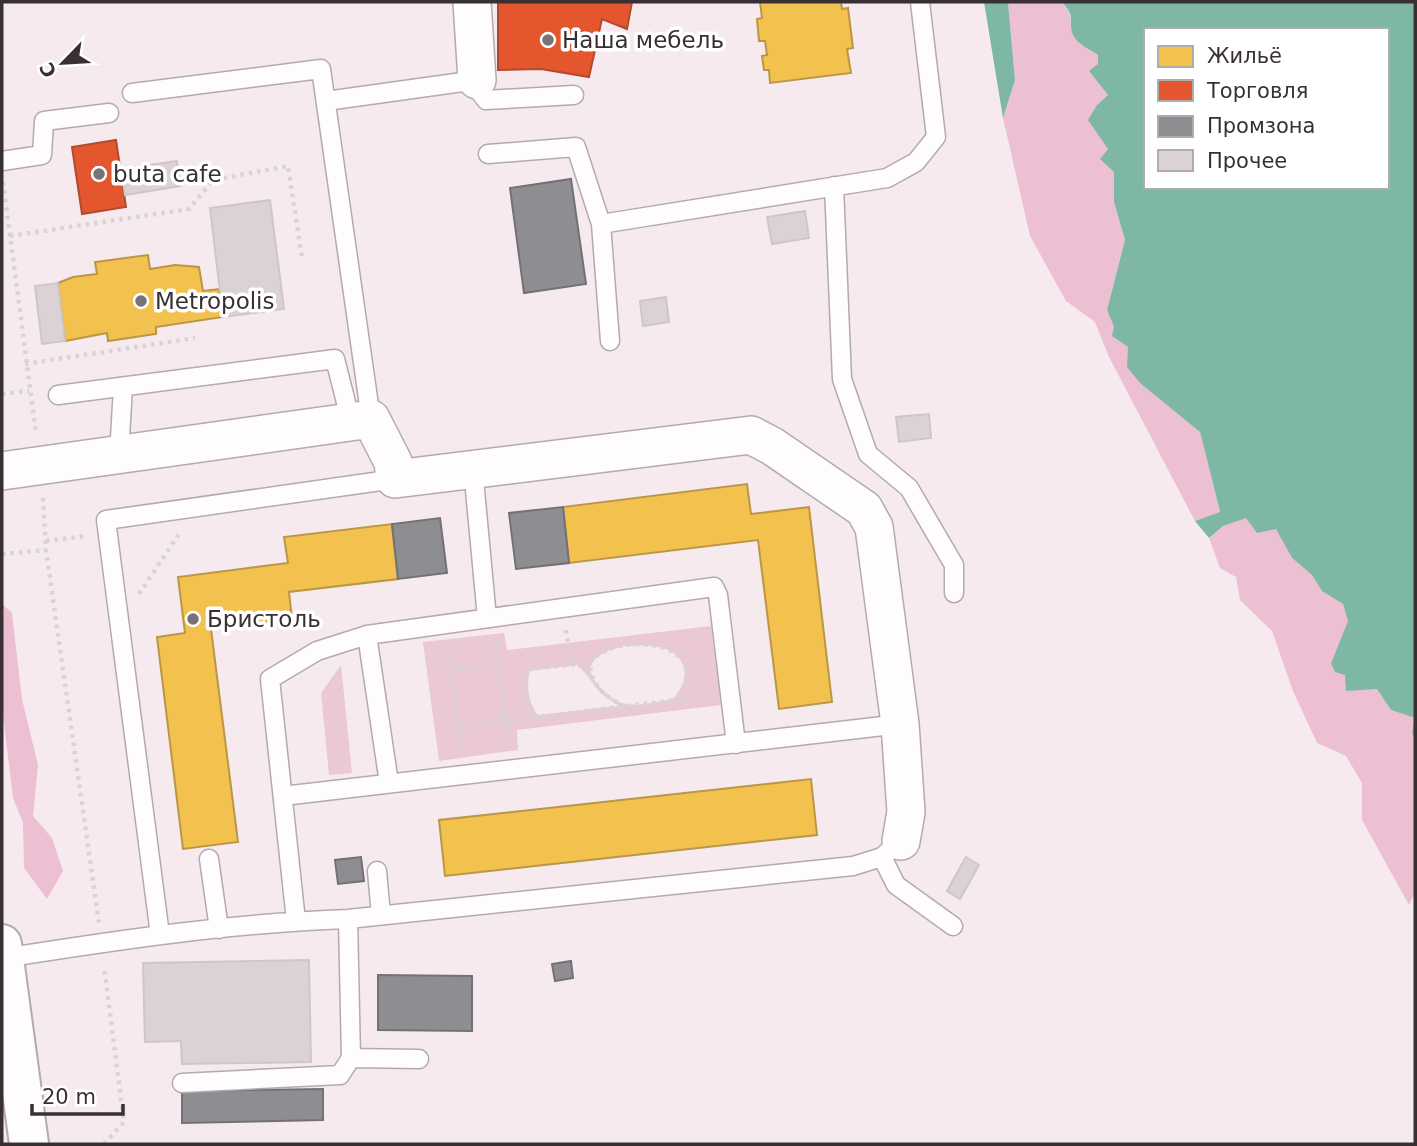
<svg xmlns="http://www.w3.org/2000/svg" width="1417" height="1146" viewBox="0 0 1417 1146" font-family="'DejaVu Sans',sans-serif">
  <rect width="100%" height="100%" fill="#f6eaef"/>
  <!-- green -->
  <path fill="#eac8d6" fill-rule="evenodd" d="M711,626L721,705L517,730L518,750L439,761L423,642L504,633L507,650ZM625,646C646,645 677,643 684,668C687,681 681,689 674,699C659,701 638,707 624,704C615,701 607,695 601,688C576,664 601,651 625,646ZM577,665C587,673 591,682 600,692C605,697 613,701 619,706L538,715C529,706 525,683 530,671Z
    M341,665L352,773L329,775L321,693Z"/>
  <!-- forest -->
  <path fill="#edbfd2" d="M1008,2H1062C1074,16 1068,18 1072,33C1076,44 1089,49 1098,55V64L1090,72L1108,95L1097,105L1114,171V202L1125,240L1107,310L1114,327L1128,347L1141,384L1200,432L1220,513L1195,521L1109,357L1095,322L1066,301L1030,236L1003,118L1015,80Z
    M1246,517L1276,528L1292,558L1312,575L1323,591L1343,604L1348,621L1331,663L1345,675L1377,689L1391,710L1415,718L1412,732L1415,741V892L1409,905L1362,820V783L1346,756L1317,743L1293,691L1272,631L1240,600L1236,577L1220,568L1209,538L1223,526Z
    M2,604L12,613L22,699L38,765L33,816L52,838L63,871L47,899L24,868L23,823L13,798L2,706Z"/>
  <!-- water -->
  <path fill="#7eb8a5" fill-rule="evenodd" d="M984,2H1008L1015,80L1003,118Z
    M1062,2H1415V741L1412,732L1415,718L1391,710L1377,689L1346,691L1345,675L1335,672L1331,663L1348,621L1343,604L1322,591L1312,575L1292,558L1276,529L1257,533L1246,518L1223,526L1209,538L1195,521L1220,512L1200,432L1141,384L1127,367L1128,347L1112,336L1114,327L1107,310L1125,240L1114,202V172L1100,159L1108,149L1088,120L1097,105L1108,95L1089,71L1098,64V55C1089,49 1076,44 1072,33C1068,17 1076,18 1062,2ZM1146,30H1387V187H1146Z"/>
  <!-- homes -->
  <path fill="#f2c14e" stroke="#ba9646" stroke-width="2" d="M760,2H841L842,9L848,8L853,48L847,49L851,73L770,83L769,70H764L762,56L767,55L765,41H759L757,19L762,18Z
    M148,255L150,269L175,265L199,267L203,291L219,289L223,317L156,327V334L108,341L107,333L65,341L58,283L73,277L97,274L95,262Z
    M747,484L751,514L809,507L832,702L779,709L758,540L569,563L563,507Z
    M392,524L398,579L289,592L292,619L211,629L238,842L183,849L157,637L185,633L178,577L288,563L284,537Z
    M811,779L817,835L445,876L439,820Z"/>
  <!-- shops -->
  <path fill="#e4572e" stroke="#b04b30" stroke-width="2" d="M498,2H632L627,29L602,19L589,77L541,69L498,70Z
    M116,140L126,207L82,214L72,147Z"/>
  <!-- industry -->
  <path fill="#8d8d92" stroke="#747176" stroke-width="2" d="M571,179L586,284L524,293L510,188Z
    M563,507L569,563L516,569L509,513Z
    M440,518L447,573L398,579L392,524Z
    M361,857L364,881L338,884L335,860Z
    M571,961L573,978L555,981L552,964Z
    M378,975L472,976V1031L378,1030Z
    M323,1089V1120L182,1123V1091Z"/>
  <!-- building -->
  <path fill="#dbd2d6" stroke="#cfc6c9" stroke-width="2" d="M177,161L181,186L125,195L121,169Z
    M270,200L284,309L223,317L210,208Z
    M805,211L809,238L772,244L767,217Z
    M58,283L65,341L42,344L35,286Z
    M666,297L669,322L643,326L640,301Z
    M929,414L931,438L899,442L896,417Z
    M966,857L979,865L960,899L947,891Z
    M309,960L311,1062L182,1064L181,1041L145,1042L143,963Z"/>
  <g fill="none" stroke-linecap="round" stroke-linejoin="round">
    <defs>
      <path id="lane" d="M132,93L321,69L371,419
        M326,101L477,80L480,92L486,100L574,95
        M488,154L576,147L601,224L610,341
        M2,161L42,155L44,121L109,113
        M834,186L842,379L868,454L909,488L954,565V593
        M601,224L887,178L916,162L936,137L920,2
        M58,395L335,359L351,422
        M119,455L123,387
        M473,469L487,618
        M367,635L389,783
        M283,796L900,724
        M882,857L896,885L953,926
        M209,859L219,929
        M377,871L381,915
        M296,921L270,679L317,651L367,635L714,587L718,595L736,744
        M160,935L106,520L395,479
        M4,958C118,940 232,923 348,919L853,866L882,857L901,841
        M351,1058L419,1059
        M182,1083L340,1075L351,1058L348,919"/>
      <path id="street" d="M472,2L477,80
        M2,471L371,419L393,462L395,479L751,435L772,446L864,509L874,527L900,724L906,812L901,841"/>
      <path id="secondary" d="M2,944L29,1144"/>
    </defs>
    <!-- lane casing -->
    <use href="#lane" stroke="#b3aaae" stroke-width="21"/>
    <!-- street casing -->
    <use href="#street" stroke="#b3aaae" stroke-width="40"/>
    <!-- secondary casing -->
    <use href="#secondary" stroke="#b3aaae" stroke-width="42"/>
    <!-- path -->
    <path stroke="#d7d4d6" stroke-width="4.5" stroke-dasharray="3.5 5" stroke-linecap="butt" d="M3,182L36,433
      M10,236L189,209L213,180L288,166L302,258
      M25,364L195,338
      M2,394L29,391
      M43,498L46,550L99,923
      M46,541L86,536
      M2,554L46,550
      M139,594L179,534
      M566,630L571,664
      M496,640L508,746
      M447,646L462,752
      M451,670L499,665
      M625,706C604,697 590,684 590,661C623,628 722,645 674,700
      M537,717C527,707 523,683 529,669L578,664L589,673
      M458,727L708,696
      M104,1144L124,1122L104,966"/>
    <!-- lane -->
    <use href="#lane" stroke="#fefcfd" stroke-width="18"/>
    <!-- street -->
    <use href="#street" stroke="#fefcfd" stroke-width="37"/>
    <!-- secondary -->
    <use href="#secondary" stroke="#fefcfd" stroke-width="38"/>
  </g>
  <!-- markers -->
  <g fill="#7a7175" stroke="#fff" stroke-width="2.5">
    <circle cx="548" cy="40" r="7"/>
    <circle cx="99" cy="174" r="7"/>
    <circle cx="141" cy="301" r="7"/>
    <circle cx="193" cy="619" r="7"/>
  </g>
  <g text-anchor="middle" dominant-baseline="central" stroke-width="7" stroke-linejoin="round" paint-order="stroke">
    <!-- poi labels -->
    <g font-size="23" fill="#383033" stroke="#fff" text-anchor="start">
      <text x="562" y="40">Наша мебель</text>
      <text x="113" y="174">buta cafe</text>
      <text x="155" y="301">Metropolis</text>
      <text x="207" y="619">Бристоль</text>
    </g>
  </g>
  <!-- border -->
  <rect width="1417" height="1146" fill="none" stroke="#383033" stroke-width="7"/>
  <!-- legend -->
  <rect x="1144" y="28" width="245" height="161" fill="#ffffff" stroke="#afacad" stroke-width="2"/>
  <rect x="1158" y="46" width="35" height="21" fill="#f2c14e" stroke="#afacad" stroke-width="2"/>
  <text x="1207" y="63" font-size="21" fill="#383033">Жильё</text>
  <rect x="1158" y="80" width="35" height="21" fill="#e4572e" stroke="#afacad" stroke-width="2"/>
  <text x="1207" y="98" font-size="21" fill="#383033">Торговля</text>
  <rect x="1158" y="116" width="35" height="21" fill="#8d8d92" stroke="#afacad" stroke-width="2"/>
  <text x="1207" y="133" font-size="21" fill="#383033">Промзона</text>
  <rect x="1158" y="150" width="35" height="21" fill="#dbd2d6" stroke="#afacad" stroke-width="2"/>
  <text x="1207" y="168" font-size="21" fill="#383033">Прочее</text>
  <!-- north arrow -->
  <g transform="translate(63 63) rotate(245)" stroke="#ffffff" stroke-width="5" paint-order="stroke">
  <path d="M0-5L12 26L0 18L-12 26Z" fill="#383033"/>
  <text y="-10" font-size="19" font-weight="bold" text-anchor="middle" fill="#383033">С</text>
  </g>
  <!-- scale -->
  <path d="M32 1104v10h91v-10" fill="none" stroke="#383033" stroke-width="3.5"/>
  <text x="42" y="1104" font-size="21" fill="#383033" stroke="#ffffff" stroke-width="5" paint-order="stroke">20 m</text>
</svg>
